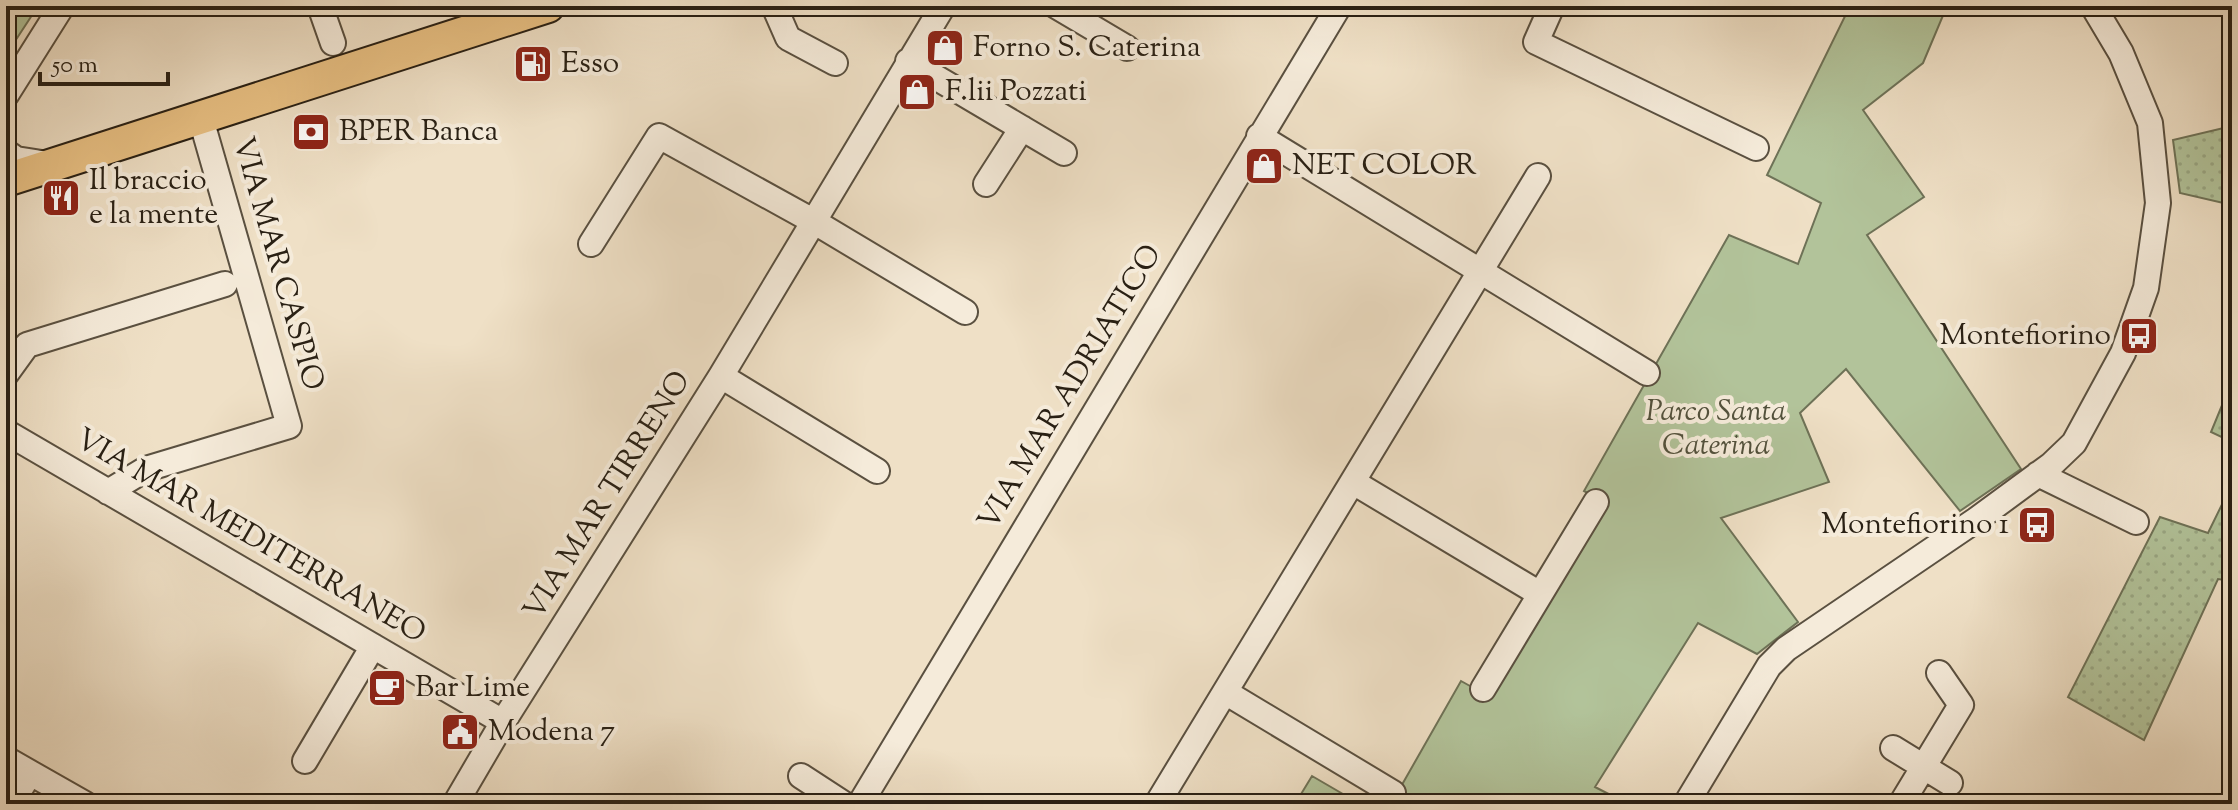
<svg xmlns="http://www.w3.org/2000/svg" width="2238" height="810" viewBox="0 0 2238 810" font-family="'Sorts Mill Goudy',serif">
  <defs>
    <pattern id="grass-dots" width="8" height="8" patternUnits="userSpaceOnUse" patternTransform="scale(2)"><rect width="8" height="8" fill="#b2c39a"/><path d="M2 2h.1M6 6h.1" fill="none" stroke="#99a784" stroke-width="1.8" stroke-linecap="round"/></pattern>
  </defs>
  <rect width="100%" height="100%" fill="#efe0c6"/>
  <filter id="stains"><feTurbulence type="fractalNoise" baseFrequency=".0025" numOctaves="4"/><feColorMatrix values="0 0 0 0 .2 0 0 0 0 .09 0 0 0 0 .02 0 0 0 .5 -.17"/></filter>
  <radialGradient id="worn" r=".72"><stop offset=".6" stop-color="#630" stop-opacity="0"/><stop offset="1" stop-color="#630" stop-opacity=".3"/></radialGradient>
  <!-- grass -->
  <path fill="url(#grass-dots)" stroke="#6e7257" stroke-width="2" d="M2232,126V205L2180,193L2173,140Z
    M2232,381V442L2211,432Z
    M2232,484V581L2218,579L2144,740L2068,697L2160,517L2208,533Z"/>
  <!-- park -->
  <path fill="#b2c39a" stroke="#6e7257" stroke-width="2" d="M6,6H38L6,55Z
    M1850,6H1947L1923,63L1863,110L1924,197L1867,235L2021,469L1960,511L1846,369L1800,413L1829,482L1721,518L1798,622L1757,654L1698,623L1595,787L1628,804H1391L1461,681L1488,696L1605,502L1584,491L1729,235L1798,264L1821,203L1767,175Z
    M1312,776L1360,804H1295Z"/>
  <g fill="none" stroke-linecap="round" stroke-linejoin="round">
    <!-- stream -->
    <path stroke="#6e7d79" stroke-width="5" d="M2230,804L2232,801"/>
    <defs>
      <path id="minor" d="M320,6L333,43
        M774,6L788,38L835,63
        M1056,6L1127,48
        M1552,6L1536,42L1756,148
        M908,61L1064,153
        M6,95L62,6
        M1259,136L1647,373
        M6,152L16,159L48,164
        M986,184L1022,128
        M591,244L659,136L813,221L965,312
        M6,374L27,345L225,284
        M721,376L877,471
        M6,432L503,722
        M2038,474L2136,522
        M1353,482L1540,594
        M108,492L146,469L289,426L201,119
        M1483,689L1596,502
        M1225,692L1393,793
        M1893,748L1950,783
        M6,759L85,804
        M305,761L373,646
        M801,776L844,804
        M11,804L30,773
        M455,804L503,722L721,376L943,6
        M860,804L1339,6
        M1157,804L1538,176
        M1686,804L1769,666L1786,649L1976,520L2051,465L2074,443L2123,353L2146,288L2158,203L2150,123L2121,53L2093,6
        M1901,804L1961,705L1939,673"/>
      <path id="major" d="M6,180L548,6"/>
    </defs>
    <!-- minor casing -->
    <use href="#minor" stroke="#5a5040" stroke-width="28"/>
    <!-- major casing -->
    <use href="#major" stroke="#292014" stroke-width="36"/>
    <!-- minor -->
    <use href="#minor" stroke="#f5ebda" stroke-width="24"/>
    <!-- major -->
    <use href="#major" stroke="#e8c083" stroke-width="32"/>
  </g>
  <!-- icons -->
  <defs>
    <symbol id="shop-square" viewBox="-11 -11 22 22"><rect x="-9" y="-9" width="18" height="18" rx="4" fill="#8f2418" stroke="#f5ebda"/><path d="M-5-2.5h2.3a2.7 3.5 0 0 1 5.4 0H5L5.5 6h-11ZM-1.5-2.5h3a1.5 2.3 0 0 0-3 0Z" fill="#fff"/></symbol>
    <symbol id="fuel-square" viewBox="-11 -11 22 22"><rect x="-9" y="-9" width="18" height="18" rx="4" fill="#8f2418" stroke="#f5ebda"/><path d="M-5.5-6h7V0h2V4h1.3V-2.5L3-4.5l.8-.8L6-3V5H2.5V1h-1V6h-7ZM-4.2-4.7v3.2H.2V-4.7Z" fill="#fff"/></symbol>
    <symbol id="bank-square" viewBox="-11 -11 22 22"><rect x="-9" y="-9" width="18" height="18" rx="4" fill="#8f2418" stroke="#f5ebda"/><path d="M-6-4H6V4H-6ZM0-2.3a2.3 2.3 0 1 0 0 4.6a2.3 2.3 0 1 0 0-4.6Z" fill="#fff"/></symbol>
    <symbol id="restaurant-square" viewBox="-11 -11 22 22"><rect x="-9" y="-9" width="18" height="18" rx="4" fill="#8f2418" stroke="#f5ebda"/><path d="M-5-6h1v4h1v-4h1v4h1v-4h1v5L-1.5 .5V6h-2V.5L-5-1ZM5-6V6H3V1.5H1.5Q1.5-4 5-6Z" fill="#fff"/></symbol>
    <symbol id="bus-square" viewBox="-11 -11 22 22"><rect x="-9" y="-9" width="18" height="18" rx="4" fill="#8f2418" stroke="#f5ebda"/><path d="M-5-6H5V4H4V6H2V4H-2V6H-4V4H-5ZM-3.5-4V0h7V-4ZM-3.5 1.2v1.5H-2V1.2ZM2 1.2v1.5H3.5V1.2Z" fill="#fff"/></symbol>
    <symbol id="cafe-square" viewBox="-11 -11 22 22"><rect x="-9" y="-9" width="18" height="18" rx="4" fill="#8f2418" stroke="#f5ebda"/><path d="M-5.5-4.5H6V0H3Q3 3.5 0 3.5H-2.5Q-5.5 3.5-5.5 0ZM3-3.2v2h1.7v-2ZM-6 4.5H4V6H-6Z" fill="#fff"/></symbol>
    <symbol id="civic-square" viewBox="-11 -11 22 22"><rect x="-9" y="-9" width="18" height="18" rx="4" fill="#8f2418" stroke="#f5ebda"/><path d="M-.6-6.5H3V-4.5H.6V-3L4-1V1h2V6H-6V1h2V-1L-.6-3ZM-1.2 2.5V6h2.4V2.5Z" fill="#fff"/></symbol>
  </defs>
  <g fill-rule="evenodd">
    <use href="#shop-square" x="923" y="26" width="44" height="44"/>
    <use href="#fuel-square" x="511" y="42" width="44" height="44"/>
    <use href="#shop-square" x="895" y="70" width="44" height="44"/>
    <use href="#bank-square" x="289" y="110" width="44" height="44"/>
    <use href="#shop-square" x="1242" y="144" width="44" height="44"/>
    <use href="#restaurant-square" x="39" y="176" width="44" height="44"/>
    <use href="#bus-square" x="2117" y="314" width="44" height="44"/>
    <use href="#bus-square" x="2015" y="503" width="44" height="44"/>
    <use href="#cafe-square" x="365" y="666" width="44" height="44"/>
    <use href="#civic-square" x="438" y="710" width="44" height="44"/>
  </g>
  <g text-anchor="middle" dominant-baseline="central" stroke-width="8" stroke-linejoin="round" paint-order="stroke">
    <!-- poi labels -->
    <g font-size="30" fill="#292014" stroke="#f5ebda" text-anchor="start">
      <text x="973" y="48">Forno S. Caterina</text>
      <text x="561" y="64">Esso</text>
      <text x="945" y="92">F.lii Pozzati</text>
      <text x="339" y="132">BPER Banca</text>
      <text x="1292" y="166">NET COLOR</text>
      <text x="89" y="181">Il braccio<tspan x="89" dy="34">e la mente</tspan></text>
      <text x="2111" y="336" text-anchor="end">Montefiorino</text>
      <text x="2009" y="525" text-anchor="end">Montefiorino 1</text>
      <text x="415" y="688">Bar Lime</text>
      <text x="488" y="732">Modena 7</text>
    </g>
    <!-- street labels -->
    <g font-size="30" fill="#292014" stroke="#f5ebda">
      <text transform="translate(277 264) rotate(74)">VIA MAR CASPIO</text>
      <text transform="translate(1071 388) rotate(-59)">VIA MAR ADRIATICO</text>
      <text transform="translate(608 496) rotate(-58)">VIA MAR TIRRENO</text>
      <text transform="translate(250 537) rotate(30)">VIA MAR MEDITERRANEO</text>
    </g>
    <!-- park labels -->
    <g font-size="30" font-style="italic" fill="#52513c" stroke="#f5ebda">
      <text x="1716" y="412">Parco Santa<tspan x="1716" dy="34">Caterina</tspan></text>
    </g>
  </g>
  <!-- margin -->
  <rect width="2238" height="810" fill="none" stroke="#efe0c6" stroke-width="32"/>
  <rect x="8" y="8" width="2222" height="794" fill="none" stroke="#292014" stroke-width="4"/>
  <rect x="16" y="16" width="2206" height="778" fill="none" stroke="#292014" stroke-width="2"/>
  <!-- scale -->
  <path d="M40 72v12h128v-12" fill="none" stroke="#292014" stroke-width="4"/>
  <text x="52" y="72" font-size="24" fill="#292014" stroke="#f5ebda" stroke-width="6" paint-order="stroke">50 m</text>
  <rect width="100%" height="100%" filter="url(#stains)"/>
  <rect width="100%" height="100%" fill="url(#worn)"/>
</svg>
